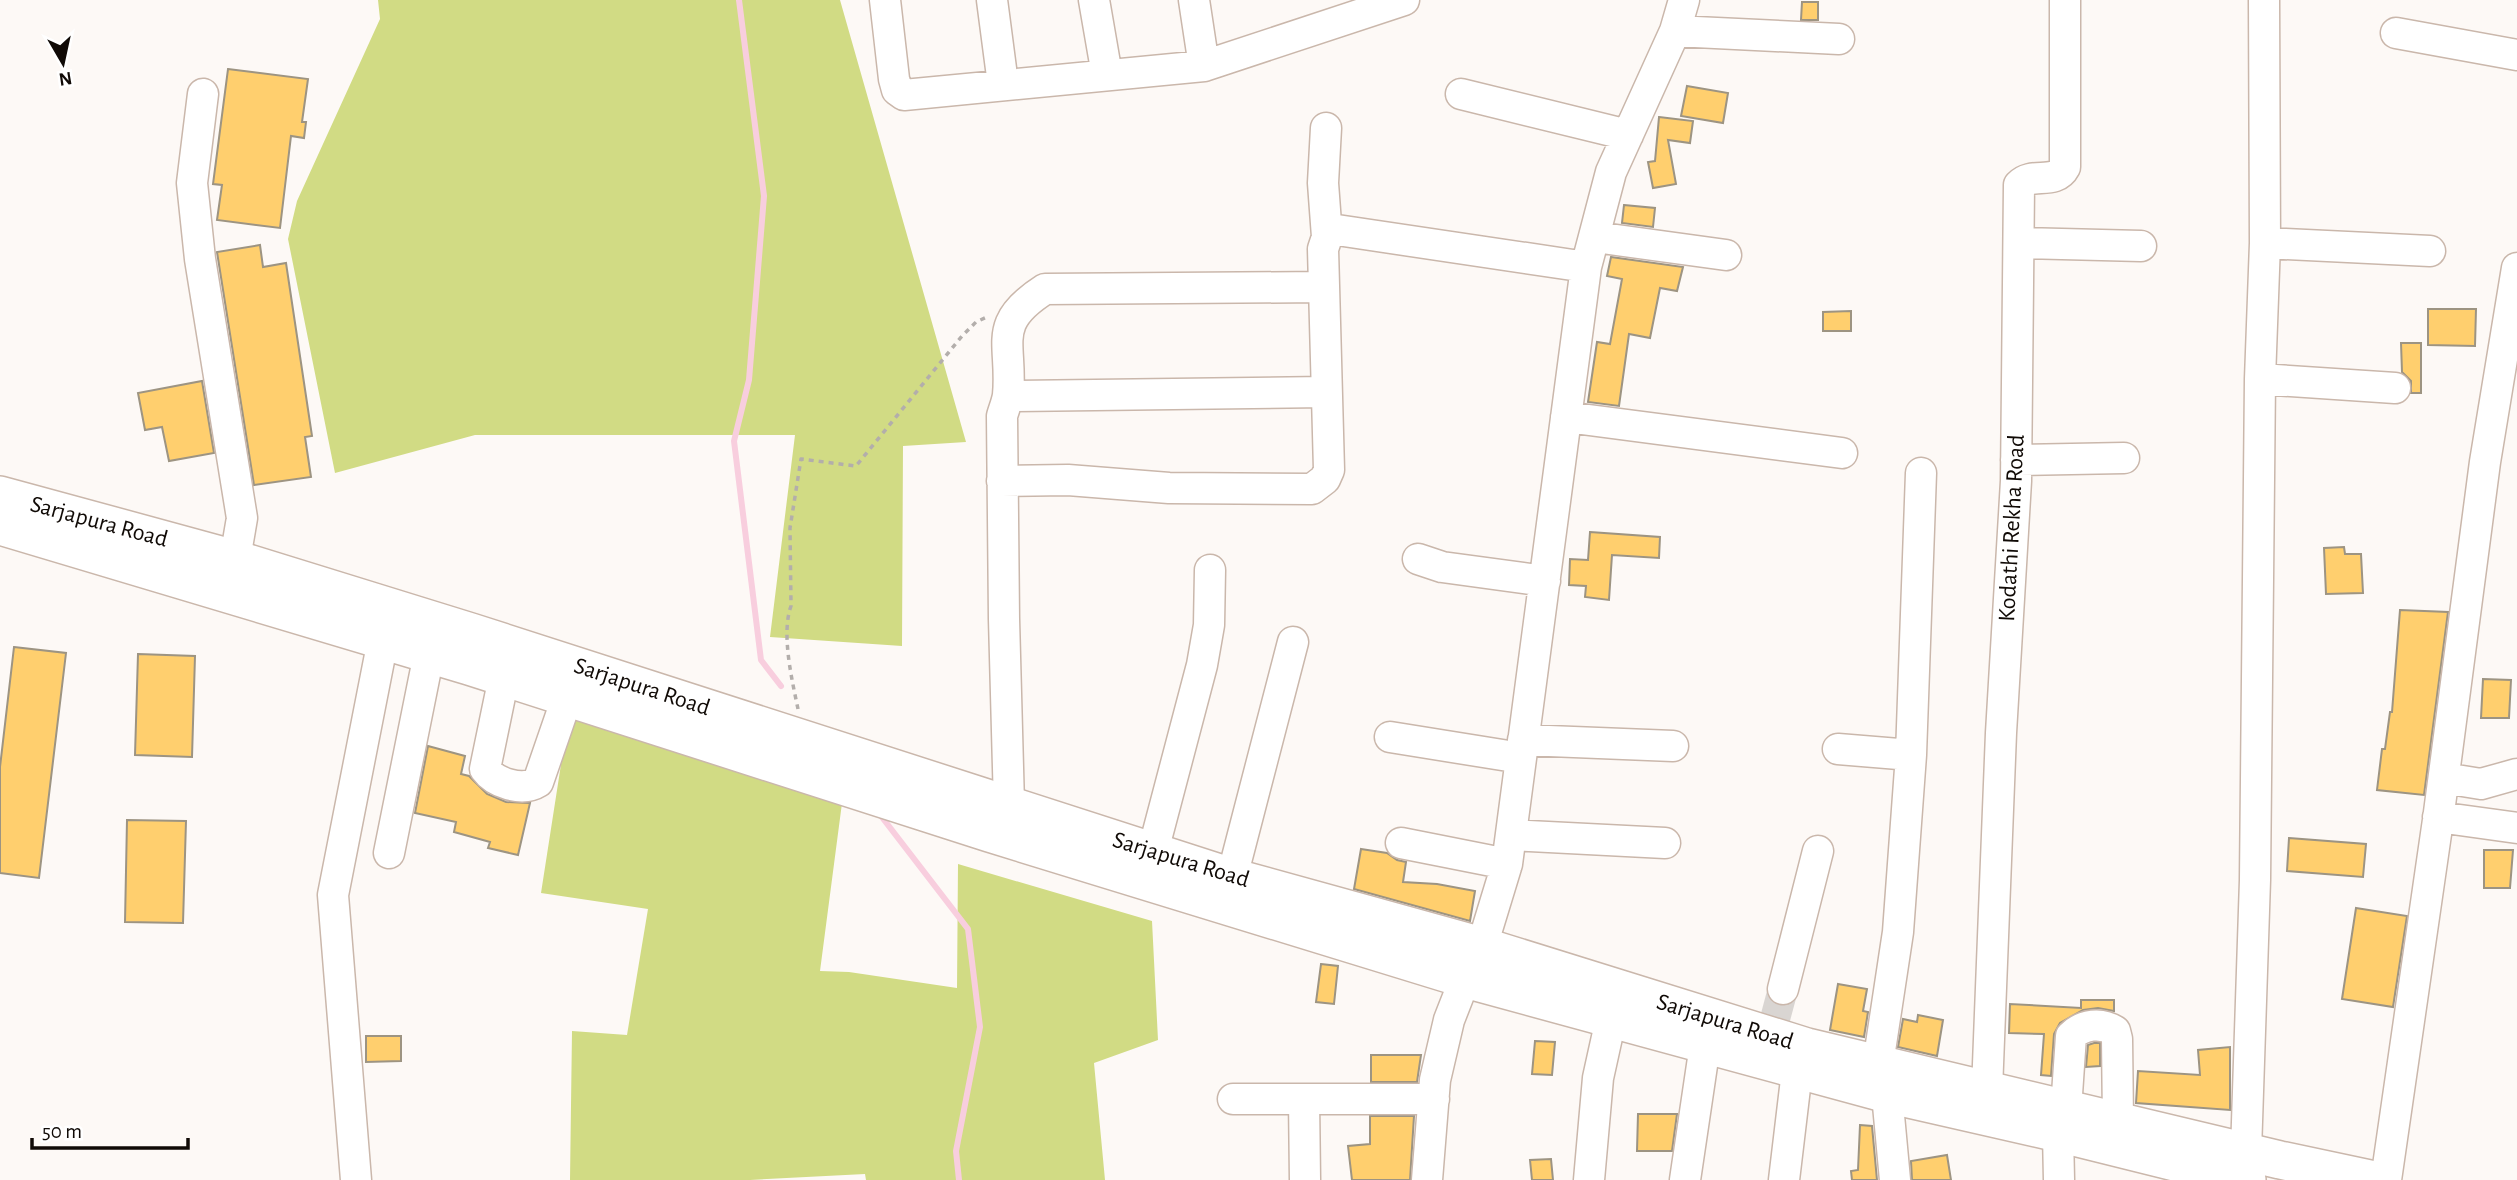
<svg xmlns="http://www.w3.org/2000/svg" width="2517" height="1180" viewBox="0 0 2517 1180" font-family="'Alegreya Sans',sans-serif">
  <rect width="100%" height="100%" fill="#fdf9f6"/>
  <!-- grass -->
  <path fill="#d1db84" d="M378,0H840L966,442L903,446L902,646L770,637L795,435H475L335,473L288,239L297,201L380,19Z
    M569,713L842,803L820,971L849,972L957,988L958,864L1152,921L1158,1040L1094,1063L1105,1180H866L865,1174L750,1180H570L572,1031L627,1035L648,909L541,893Z"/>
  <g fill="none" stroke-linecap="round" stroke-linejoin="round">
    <!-- stream -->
    <path stroke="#f8cede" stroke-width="6" d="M739,0L764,196L749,380L734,441L761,660L781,686
      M878,812L968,929L980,1027L956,1151L959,1180"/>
  </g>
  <!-- building -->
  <path fill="#ffcf6e" stroke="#9d9482" stroke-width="2" d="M1802,2H1818V20H1801Z
    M228,69L308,79L302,122H306L304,138L291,136L280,228L217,220L222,185L213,184Z
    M1687,86L1728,93L1723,123L1681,116Z
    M1659,117L1693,121L1690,143L1668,140L1676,184L1653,188L1648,162L1655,161Z
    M1624,205L1655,208L1653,227L1622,223Z
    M260,245L263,267L286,263L312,436L305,437L311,477L254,485L217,252Z
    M1611,257L1683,267L1677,291L1660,288L1650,338L1629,334L1619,406L1588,402L1597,342L1610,344L1622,279L1607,276Z
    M2428,309H2476L2475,346L2428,345Z
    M1851,311V331H1823V312Z
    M2401,343H2421V393H2411V381L2402,372Z
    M202,381L214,453L169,461L162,427L145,430L138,393Z
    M1590,532L1660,537L1659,558L1612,555L1609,600L1585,597L1586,586L1569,585L1570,559L1588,560Z
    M2344,547L2345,554H2361L2363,593L2326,594L2324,548Z
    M2400,610L2448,612L2424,795L2377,790L2382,749H2385L2390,712H2392Z
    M14,647L66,653L39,878L0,873V767Z
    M138,654L195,656L192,757L135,755Z
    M2483,679L2511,680L2509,718H2481Z
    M428,746L465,756L461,774L469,776L487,794L506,802L530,803L518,855L488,848L490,842L454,832L456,822L415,813Z
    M127,820L186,821L183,923L125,922Z
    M2289,838L2366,844L2363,877L2287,871Z
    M1361,849L1387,853L1397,860L1406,862L1403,882L1437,884L1475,891L1470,921L1354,889Z
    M2484,850H2513L2510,888H2484Z
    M2356,908L2407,916L2393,1007L2342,999Z
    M1321,964L1338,966L1334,1004L1316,1002Z
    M1838,984L1867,989L1863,1011L1868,1012L1864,1037L1830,1030Z
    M2081,1000H2114V1011L2098,1008L2083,1010L2060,1023L2054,1034L2051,1076L2041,1075L2044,1034L2009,1033L2010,1004L2081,1008Z
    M1918,1015L1943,1020L1937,1056L1898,1047L1903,1019L1917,1022Z
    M366,1036H401V1061L366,1062Z
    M1535,1041L1555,1042L1552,1075L1532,1074Z
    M2094,1043H2100V1066L2086,1067L2088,1045Z
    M2230,1047V1110L2136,1103L2138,1071L2200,1075L2198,1050Z
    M1371,1055H1421L1417,1082H1371Z
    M1638,1114H1677L1672,1151H1637Z
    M1370,1116H1414L1410,1180H1352L1348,1146L1370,1144Z
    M1860,1125L1872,1126L1877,1180H1852L1851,1171L1858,1170Z
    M1947,1155L1951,1180H1912L1911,1161Z
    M1551,1159L1553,1180H1532L1530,1160Z"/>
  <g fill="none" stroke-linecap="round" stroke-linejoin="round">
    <!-- minor-tunnel -->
    <path stroke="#d9d5d2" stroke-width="30" stroke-dasharray="30 15" stroke-linecap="butt" d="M1775,1019L1783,989"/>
    <defs>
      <path id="minor" d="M885,0L894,79L897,90L904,95L1204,66L1404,0
        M992,0L1003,84
        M1094,0L1107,75
        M1194,0L1204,66
        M1675,31L1839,39
        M2396,33L2517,55
        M203,94L192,183L200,259L242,518L235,559
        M1461,94L1628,135
        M1326,128L1323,183L1327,237
        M1595,237L1726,255
        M2019,243L2141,246
        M2265,243L2430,251
        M2260,379L2395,388
        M1008,396L1325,392
        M1566,417L1842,453
        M2016,460L2124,458
        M1002,481L1068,480L1169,488L1312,489L1325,479L1329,470L1323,249L1327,237L1337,230L1586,267
        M1418,559L1442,567L1545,581
        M504,677L485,769C495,783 522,792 538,782L567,698
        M1390,737L1521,758
        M1523,740L1673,746
        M1838,749L1911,755
        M2444,778L2481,784L2517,774
        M1009,805L1004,619L1002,416C1004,409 1007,402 1008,395C1013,343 990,324 1045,289L1323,287
        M2438,817L2517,828
        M1511,835L1665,843
        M1401,843L1507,864
        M1153,851L1202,665L1209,625L1210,570
        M389,853L429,654
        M1232,877L1293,642
        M1783,989L1818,851
        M1878,1064L1898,932L1911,755L1921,473
        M1987,1090L2001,733L2016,481L2019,185C2032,171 2055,186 2065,167V0
        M1887,1094L1895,1180
        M1233,1099H1434
        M1304,1099L1305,1180
        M2066,1109L2071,1036C2083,1024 2101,1022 2115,1031L2117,1039L2118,1121
        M2058,1133L2059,1180
        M2246,1152L2255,880L2260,379L2265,243L2264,0
        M356,1180L333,895L383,640
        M1427,1180L1435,1080L1449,1020L1465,979L1482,946L1507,864L1586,267L1611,172L1675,31L1684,0
        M1589,1180L1598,1078L1611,1019
        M1685,1180L1705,1045
        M1784,1180L1797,1071L1806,1051
        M2386,1180L2438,820L2485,462L2517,268"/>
      <path id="major" d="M0,495L235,559L471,632L1232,877L1482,946L1807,1047L2280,1160L2375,1180
        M0,526L469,666L989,833L1465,979L1887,1094L2058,1133L2247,1180"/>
    </defs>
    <!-- minor casing -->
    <use href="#minor" stroke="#cab7ab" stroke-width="33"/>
    <!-- major casing -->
    <use href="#major" stroke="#cab7ab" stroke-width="40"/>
    <!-- path -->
    <path stroke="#b3aeab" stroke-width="3.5" stroke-dasharray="5 5" stroke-linecap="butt" d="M798,709C792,680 781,634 791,606L790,528L801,459L856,466L962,336L976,322L987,317"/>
    <!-- minor -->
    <use href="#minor" stroke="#fff" stroke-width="30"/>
    <!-- major -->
    <use href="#major" stroke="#fff" stroke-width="37"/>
  </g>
  <g text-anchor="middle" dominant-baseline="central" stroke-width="5" stroke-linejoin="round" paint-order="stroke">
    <!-- street labels -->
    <g font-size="24" fill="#100a06" stroke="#fff">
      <text transform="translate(99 522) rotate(15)">Sarjapura Road</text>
      <text transform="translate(2012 528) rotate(-87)">Kodathi Rekha Road</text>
      <text transform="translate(642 687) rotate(18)">Sarjapura Road</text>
      <text transform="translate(1181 860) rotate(17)">Sarjapura Road</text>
      <text transform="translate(1725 1022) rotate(17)">Sarjapura Road</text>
    </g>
  </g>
  <!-- north arrow -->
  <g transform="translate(63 63) rotate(171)" stroke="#ffffff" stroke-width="5" paint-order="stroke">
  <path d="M0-5L12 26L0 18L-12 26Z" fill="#100a06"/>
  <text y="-10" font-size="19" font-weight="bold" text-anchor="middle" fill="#100a06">N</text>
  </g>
  <!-- scale -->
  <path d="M32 1138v10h156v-10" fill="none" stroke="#100a06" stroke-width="3.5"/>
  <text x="42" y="1138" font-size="21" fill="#100a06" stroke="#ffffff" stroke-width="5" paint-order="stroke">50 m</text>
</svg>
